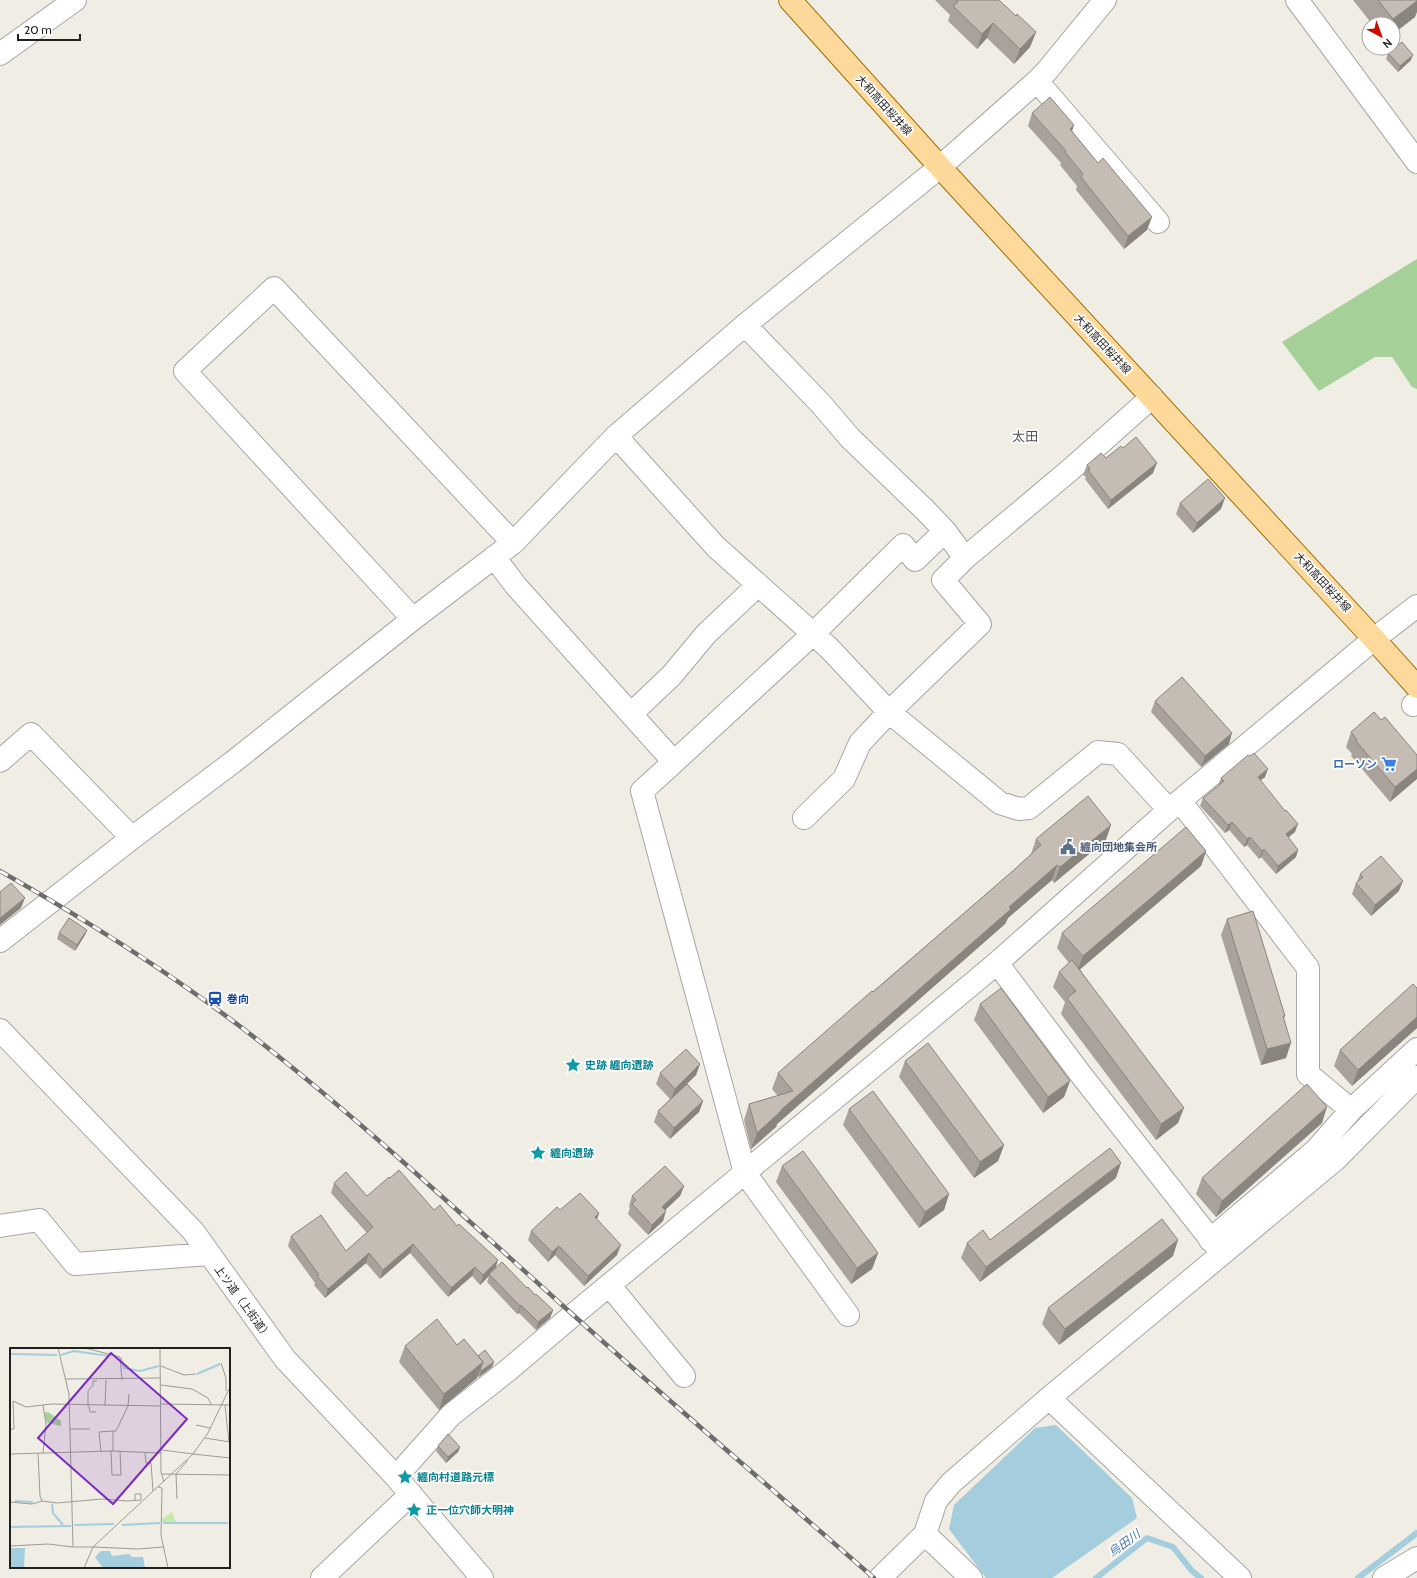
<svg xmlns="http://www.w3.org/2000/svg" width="1417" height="1578" viewBox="0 0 1417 1578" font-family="Cabin,'Noto Sans JP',sans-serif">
  <rect width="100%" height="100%" fill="#f0ede4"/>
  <!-- forest -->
  <path fill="#a5d098" d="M1417,259V389L1412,387L1392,357H1375L1319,391L1282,342Z"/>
  <!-- water -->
  <path fill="#a4cede" d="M1056,1425L1132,1498L1137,1518L1052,1578H986L949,1529L954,1505L1035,1428Z"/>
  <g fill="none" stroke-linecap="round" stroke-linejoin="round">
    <!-- stream -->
    <path stroke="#a4cede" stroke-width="6" d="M1096,1578L1147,1538L1173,1547L1192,1571L1201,1578
      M1358,1578L1417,1533"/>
    <defs>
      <path id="minor" d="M1297,0L1417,162
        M0,54L75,0
        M1037,81L1158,222
        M745,325L821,404L850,438L926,511L945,531L965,558
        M616,436L716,547L829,648L889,712L1000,803L1019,809L1029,808L1098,752L1118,754L1169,810
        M494,557L516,586L674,762L642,791L745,1173L848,1315
        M413,619L185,371L274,288L513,543
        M1413,705L1417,702
        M631,714L672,675L706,634L758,585
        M0,761L31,734L132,838
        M674,762L814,633L903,545L915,560L945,531
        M1180,801L1308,968V1074L1351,1110L1316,1150L1210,1240
        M804,818L844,779L860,743L889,712L980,624L943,580L965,558L1070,470L1152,397
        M0,941L132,838L233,762L413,619L513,543L616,436L745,325L940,167L1037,81L1046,72L1105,0
        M997,963L1082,1076L1219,1250
        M0,1030L193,1231L285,1359L396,1477L482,1578
        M1351,1110L1417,1049
        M0,1226L39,1220L75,1264L209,1254
        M609,1285L684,1376
        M1049,1398L1240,1578
        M396,1477L451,1415L507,1371L573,1315L870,1069L997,963L1169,810L1374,639L1417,606
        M925,1534L971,1578
        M322,1578L411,1494
        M880,1578L925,1534L936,1501L951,1483L1049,1398L1336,1159L1417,1077
        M1384,1578L1417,1558"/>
      <path id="major" d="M790,0L940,167L1374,639L1417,687"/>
    </defs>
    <!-- minor casing -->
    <use href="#minor" stroke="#a6a6a6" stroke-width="24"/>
    <!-- major casing -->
    <use href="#major" stroke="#996f00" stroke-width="24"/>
    <!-- minor -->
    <use href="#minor" stroke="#fff" stroke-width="22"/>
    <!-- major -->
    <use href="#major" stroke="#fed99b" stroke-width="22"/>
    <defs>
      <path id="rail" d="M0,871C95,925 188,984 273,1052C377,1135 473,1225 571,1313C671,1403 773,1490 874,1578"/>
    </defs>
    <!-- rail casing -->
    <use href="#rail" stroke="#6d6d6d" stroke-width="4.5"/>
    <!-- rail -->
    <use href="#rail" stroke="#fff" stroke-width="3" stroke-dasharray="9" stroke-linecap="butt"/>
  </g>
  <!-- wall -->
  <path fill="#a9a29b" d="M935,0H999L1016,16L1036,32L1030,47L1014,64L987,38L977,49L948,21L950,15Z
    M1353,0H1417L1415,17L1393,34V24H1372Z
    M1388,53L1411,60L1398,72L1386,59Z
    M1032,113L1072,131L1147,230L1124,249L1076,190L1077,186L1060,165L1061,163L1028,126Z
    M1123,448L1153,473L1108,509L1085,479L1086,477L1083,475L1087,465L1106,458Z
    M1180,503L1221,509L1193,533L1176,514Z
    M1155,701L1229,744L1201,767L1151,712Z
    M1381,720L1417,755L1390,802L1351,756L1352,754L1346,747L1351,732Z
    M1265,777L1260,780L1295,832L1288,837L1298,850L1296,857L1276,874L1261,857L1259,859L1247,845L1244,847L1229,830L1225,833L1200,806L1203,798L1218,786L1221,778Z
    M1036,839L1106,840L1054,883L1052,880L1008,918L1005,924L777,1124L776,1127L751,1149L744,1120L749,1104L778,1096L772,1089L778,1073L1015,869L1031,854Z
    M1206,851L1201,866L1080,969L1178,1123L1156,1140L1061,1014L1065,1002L1053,987L1059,972L1069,963L1057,948L1062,933Z
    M1360,874L1399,891L1371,916L1352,894L1356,883L1357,882Z
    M1227,919L1285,1016L1284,1019L1286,1058L1261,1065L1221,935Z
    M87,930L85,935L75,951L57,939L59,933Z
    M1417,988V1028L1352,1086L1334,1066L1340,1050Z
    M980,1004L1070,1081L1064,1097L1043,1113L974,1020Z
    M905,1061L1004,1145L998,1161L974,1178L899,1077Z
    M700,1064L696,1075L687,1084L703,1101L699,1112L670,1139L654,1122L658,1111L670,1099L656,1084L660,1073Z
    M849,1109L949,1194L944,1210L919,1228L843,1125Z
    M1322,1123L1216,1217L1196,1194L1202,1178Z
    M782,1166L878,1253L872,1269L851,1284L776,1182Z
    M390,1178L457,1226L495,1268L527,1288L553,1310L550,1318L536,1330L519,1313L517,1314L487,1282L489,1276L480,1285L472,1276L448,1297L410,1253L380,1279L366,1263L325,1298L314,1285L315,1283L288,1246L291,1236L346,1251L367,1233L331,1193L334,1183L367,1196Z
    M1116,1178L980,1282L961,1258L967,1243L990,1240Z
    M684,1186L680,1196L665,1210L663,1221L648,1235L628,1214L630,1208L629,1206L632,1196Z
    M560,1210L597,1219L617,1255L584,1286L555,1255L548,1262L528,1240L531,1231Z
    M1173,1256L1059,1345L1042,1324L1048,1308Z
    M457,1345L478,1356L494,1362L492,1367L479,1377L478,1376L477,1378L439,1410L399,1362L405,1346Z
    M438,1446L460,1447L458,1452L446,1463L436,1451Z"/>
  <!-- shaded-wall -->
  <path fill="#8a847e" d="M1417,1V12L1415,17L1393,34V24H1391L1393,19Z
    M993,23L987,38L977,49L982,34Z
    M1036,32L1030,47L1014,64L1020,49Z
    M1413,55L1411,60L1398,72L1400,66Z
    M1074,125L1070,138V129Z
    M1152,217L1147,230L1124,249L1128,236Z
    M1157,463L1153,473L1108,509L1111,500Z
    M1225,498L1221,509L1193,533L1197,523Z
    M1232,733L1229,744L1201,767L1205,756Z
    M1268,769L1265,777L1255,785L1258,777Z
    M1417,769V779L1390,802L1395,787Z
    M1232,822L1229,830L1225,833L1228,825Z
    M1298,824L1295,832L1283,842L1286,834Z
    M1111,825L1106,840L1054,883L1060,867Z
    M1250,837L1247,845L1244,847L1247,839Z
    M1264,849L1261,857L1259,859L1262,851Z
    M1298,850L1296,857L1276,874L1278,866Z
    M1206,851L1201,866L1077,972L1083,956Z
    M1057,865L1052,880L1008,918L1005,924L777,1124L776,1127L751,1149L757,1133L781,1110L1009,907Z
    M1403,881L1399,891L1371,916L1375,905Z
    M25,898L21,908L0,925V918Z
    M87,930L85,935L75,951L77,945Z
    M1417,1017V1028L1352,1086L1358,1070Z
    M1291,1043L1286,1058L1261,1065L1267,1049Z
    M700,1064L696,1075L671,1099L675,1089Z
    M1070,1081L1064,1097L1043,1113L1048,1097Z
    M703,1101L699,1112L670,1139L674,1128Z
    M1327,1107L1322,1123L1216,1217L1222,1201Z
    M1184,1108L1178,1123L1156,1140L1161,1124Z
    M1004,1145L998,1161L974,1178L980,1162Z
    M1121,1163L1116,1178L980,1282L986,1267Z
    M684,1186L680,1196L658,1217L662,1207Z
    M949,1194L944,1210L919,1228L925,1212Z
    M666,1211L663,1221L648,1235L652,1225Z
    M599,1213L596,1223L595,1217Z
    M1178,1240L1173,1256L1059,1345L1065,1329Z
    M413,1244L410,1253L380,1279L383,1270Z
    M621,1245L617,1255L584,1286L588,1276Z
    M559,1246L555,1255L548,1262L552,1252Z
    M369,1253L366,1263L325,1298L328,1289Z
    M878,1253L872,1269L851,1284L857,1268Z
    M498,1260L495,1270L489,1274V1276L480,1285L483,1275Z
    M475,1267L472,1276L448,1297L451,1288Z
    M521,1305L519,1313L517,1314L520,1306Z
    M553,1310L550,1318L536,1330L538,1322Z
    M483,1362L477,1378L439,1410L444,1394Z
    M494,1362L492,1367L479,1377L481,1371Z
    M460,1447L458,1452L446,1463L448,1457Z"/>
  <!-- building -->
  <path fill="#c5bcb4" stroke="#8a847e" d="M956,0H999L1016,16L1017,14L1036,32L1020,49L993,23L982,34L953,6L958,2Z
    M1378,0H1417V1L1393,19Z
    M1402,42L1413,55L1400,66L1388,53Z
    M1050,97L1074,125L1070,129L1098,163L1103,158L1152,217L1128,236L1081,177L1083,174L1065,152L1066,151L1032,113Z
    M1136,437L1157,463L1111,500L1088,470L1090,469L1087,465L1101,453L1106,458L1121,446L1123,448Z
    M1208,479L1225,498L1197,523L1180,503Z
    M1182,677L1232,733L1205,756L1155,701Z
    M1374,712L1381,720L1385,717L1417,755V769L1395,787L1356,741L1357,740L1351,732Z
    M1254,753L1268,769L1258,777L1285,811L1286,810L1298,824L1286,834L1298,850L1278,866L1264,849L1262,851L1250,837L1247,839L1232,822L1228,825L1203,798L1224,781L1221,778L1248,755L1250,756Z
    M1088,796L1111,825L1060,867L1057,865L1009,907L1011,909L781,1110V1111L757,1133L749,1104L793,1091L778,1073L872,991L873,992L1015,869L1041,845L1036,839Z
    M1186,827L1206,851L1083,956L1062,933Z
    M1381,856L1403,881L1375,905L1356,883L1363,877L1360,874Z
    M11,883L25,898L0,918V892Z
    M1253,911L1285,1016H1283L1291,1043L1267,1049L1227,919Z
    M69,918L87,930L77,945L59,933Z
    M1072,960L1184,1108L1161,1124L1067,998L1076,991L1059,972Z
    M1413,984L1417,988V1017L1358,1070L1340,1050Z
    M1001,988L1070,1081L1048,1097L980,1004Z
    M928,1043L1004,1145L980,1162L905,1061Z
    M686,1049L700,1064L675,1089L660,1073Z
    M687,1084L703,1101L674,1128L658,1111Z
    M1307,1084L1327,1107L1222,1201L1202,1178Z
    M873,1091L949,1194L925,1212L849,1109Z
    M1110,1148L1121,1163L986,1267L967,1243L983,1230L990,1240Z
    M803,1151L878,1253L857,1268L782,1166Z
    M665,1166L684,1186L662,1207L666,1211L652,1225L632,1204L636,1200L632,1196Z
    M399,1170L434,1210L440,1205L457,1226L459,1224L498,1260L483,1275L475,1267L451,1288L413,1244L383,1270L369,1253L328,1289L317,1276L319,1275L291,1236L321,1215L346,1251L373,1227L334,1183L346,1172L367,1196L389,1177L390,1178Z
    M580,1193L599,1213L595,1217L621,1245L588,1276L559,1246L552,1252L531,1231L557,1207L560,1210Z
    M1162,1219L1178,1240L1065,1329L1048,1308Z
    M502,1262L527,1288L528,1287L535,1295L536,1294L553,1310L538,1322L521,1305L520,1306L489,1274Z
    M437,1319L457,1345L464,1339L483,1362L444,1394L405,1346Z
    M485,1350L494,1362L481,1371L480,1370L483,1362L478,1356Z
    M448,1434L460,1447L448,1457L438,1446Z"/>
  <!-- icons -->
  <defs>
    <symbol id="supermarket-bare" viewBox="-9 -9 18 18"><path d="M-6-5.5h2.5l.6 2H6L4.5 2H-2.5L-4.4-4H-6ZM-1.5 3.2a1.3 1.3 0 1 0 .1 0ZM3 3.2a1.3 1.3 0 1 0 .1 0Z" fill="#3f7fe0" stroke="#fff" stroke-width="2.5" paint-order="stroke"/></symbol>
    <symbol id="civic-bare" viewBox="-9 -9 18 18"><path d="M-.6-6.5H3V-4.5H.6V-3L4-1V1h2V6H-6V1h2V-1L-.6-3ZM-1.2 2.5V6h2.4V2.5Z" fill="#5c6f8a" stroke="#fff" stroke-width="2.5" paint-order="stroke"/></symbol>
    <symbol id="station-bare" viewBox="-9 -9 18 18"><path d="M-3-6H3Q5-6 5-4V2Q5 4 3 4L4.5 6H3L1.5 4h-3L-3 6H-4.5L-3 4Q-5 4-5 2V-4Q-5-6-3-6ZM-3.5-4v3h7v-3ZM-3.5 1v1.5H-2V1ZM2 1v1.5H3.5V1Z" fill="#1a4fb4" stroke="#fff" stroke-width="2.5" paint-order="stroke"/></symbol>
    <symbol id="sight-bare" viewBox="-9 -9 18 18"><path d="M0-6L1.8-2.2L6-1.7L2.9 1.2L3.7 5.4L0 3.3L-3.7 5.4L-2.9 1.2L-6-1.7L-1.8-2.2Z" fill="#0f9aa8" stroke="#fff" stroke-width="2.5" paint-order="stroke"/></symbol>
  </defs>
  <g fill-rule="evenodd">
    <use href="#supermarket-bare" x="1378" y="753" width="22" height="22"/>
    <use href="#civic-bare" x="1057" y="836" width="22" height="22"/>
    <use href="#station-bare" x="204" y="988" width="22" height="22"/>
    <use href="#sight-bare" x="562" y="1054" width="22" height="22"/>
    <use href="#sight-bare" x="527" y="1142" width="22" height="22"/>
    <use href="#sight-bare" x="394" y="1466" width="22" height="22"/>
    <use href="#sight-bare" x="403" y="1499" width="22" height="22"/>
  </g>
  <g text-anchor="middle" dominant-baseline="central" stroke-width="3.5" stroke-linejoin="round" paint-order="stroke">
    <!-- street labels -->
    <g font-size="11" fill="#1f1f1f" stroke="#fff">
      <text transform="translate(884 105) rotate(48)">大和高田桜井線</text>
      <text transform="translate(1103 344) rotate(47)">大和高田桜井線</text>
      <text transform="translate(1323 582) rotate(47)">大和高田桜井線</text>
      <text transform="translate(243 1302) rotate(54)">上ツ道（上街道）</text>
    </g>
    <!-- shop labels -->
    <g font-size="11" font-weight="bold" fill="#366cbe" stroke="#fff" text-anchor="end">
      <text x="1377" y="764">ローソン</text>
    </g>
    <!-- service labels -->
    <g font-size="11" font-weight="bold" fill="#4e5e75" stroke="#fff" text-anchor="start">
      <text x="1080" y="847">纏向団地集会所</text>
    </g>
    <!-- transit labels -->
    <g font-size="11" font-weight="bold" fill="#164399" stroke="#fff" text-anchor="start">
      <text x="227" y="999">巻向</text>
    </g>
    <!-- culture labels -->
    <g font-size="11" font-weight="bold" fill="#0d838f" stroke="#fff" text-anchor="start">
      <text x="585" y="1065">史跡 纏向遺跡</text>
      <text x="550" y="1153">纏向遺跡</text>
      <text x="417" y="1477">纏向村道路元標</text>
      <text x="426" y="1510">正一位穴師大明神</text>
    </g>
    <!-- water labels -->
    <g font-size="12" font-style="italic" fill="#4877b1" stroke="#fff">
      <text transform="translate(1124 1543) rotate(-36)">烏田川</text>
    </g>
    <!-- quarter labels -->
    <g font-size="13" fill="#525252" stroke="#fff">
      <text x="1025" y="436">太田</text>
    </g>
  </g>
  <!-- overview -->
  <g transform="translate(10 1348)">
    <rect width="220" height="220" fill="#f0ede4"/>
    <path d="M162,164L166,175L152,174V171Z" fill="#c6eba9"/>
    <path d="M38,64L51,73V78L37,75L34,65Z" fill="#a5d098"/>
    <path d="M0,200H15L14,220H0ZM91,203H100L102,208L119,206L122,209H133L135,220H93L85,209Z" fill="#a4cede"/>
    <path fill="none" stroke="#a4cede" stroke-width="2" d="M0,6L47,7M51,7L64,3L99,8M111,10L114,20L130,23L149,18M187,26L210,16M5,153L23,154M42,156L43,165L53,177M153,175H218M64,177L104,176M112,177L150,175M0,179L61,178"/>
    <path fill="none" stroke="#9c9b95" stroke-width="1" d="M48,0L59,46L63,199H83M75,0L110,9L112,32M150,0L151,124L154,134M211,15L216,30V43M151,18L174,27L186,26M55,31L151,30M151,37L182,41L198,50L201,56M151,56L220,57M33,57L36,76L33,105M215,57L219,94M78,58V43L83,37V33H87M79,58L80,64H86M95,58L96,32M186,77L200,80M0,81H4L3,53L16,59L42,56L151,58M60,81H80M195,90L220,94M152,102L183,106M101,103L102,127H111L110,103M103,103V83H106L118,58L119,46M91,104L89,84L103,83M28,105L30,148L32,153M135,105L136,115H141L143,143M0,106L101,103L151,105M183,106L220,110M152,126L220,127M148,139L152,140L151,187L158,220M167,151L166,126L178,112M0,154L22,156L32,153L47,155L92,151L118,153L131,152V146H125V152M0,198L38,196L63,199M83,199L128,201L153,199M74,220L83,199L183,106L198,85L220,39"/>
    <path fill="#7b2cbf" fill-opacity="0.15" stroke="#7b2cbf" stroke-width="2" d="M101,5L177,71L103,156L28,90Z"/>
    <rect width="220" height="220" fill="none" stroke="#1f1f1f" stroke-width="2"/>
  </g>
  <!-- north arrow -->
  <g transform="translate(1381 36) rotate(139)"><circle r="19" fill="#ffffff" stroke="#a5a5a5"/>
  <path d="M0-3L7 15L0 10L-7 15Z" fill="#cd0c00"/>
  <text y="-6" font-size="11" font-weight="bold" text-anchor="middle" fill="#1f1f1f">N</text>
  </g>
  <!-- scale -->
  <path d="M18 34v6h62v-6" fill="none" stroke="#1f1f1f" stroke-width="2"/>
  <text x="24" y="34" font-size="12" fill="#1f1f1f" stroke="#ffffff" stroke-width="3" paint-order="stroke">20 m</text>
</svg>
